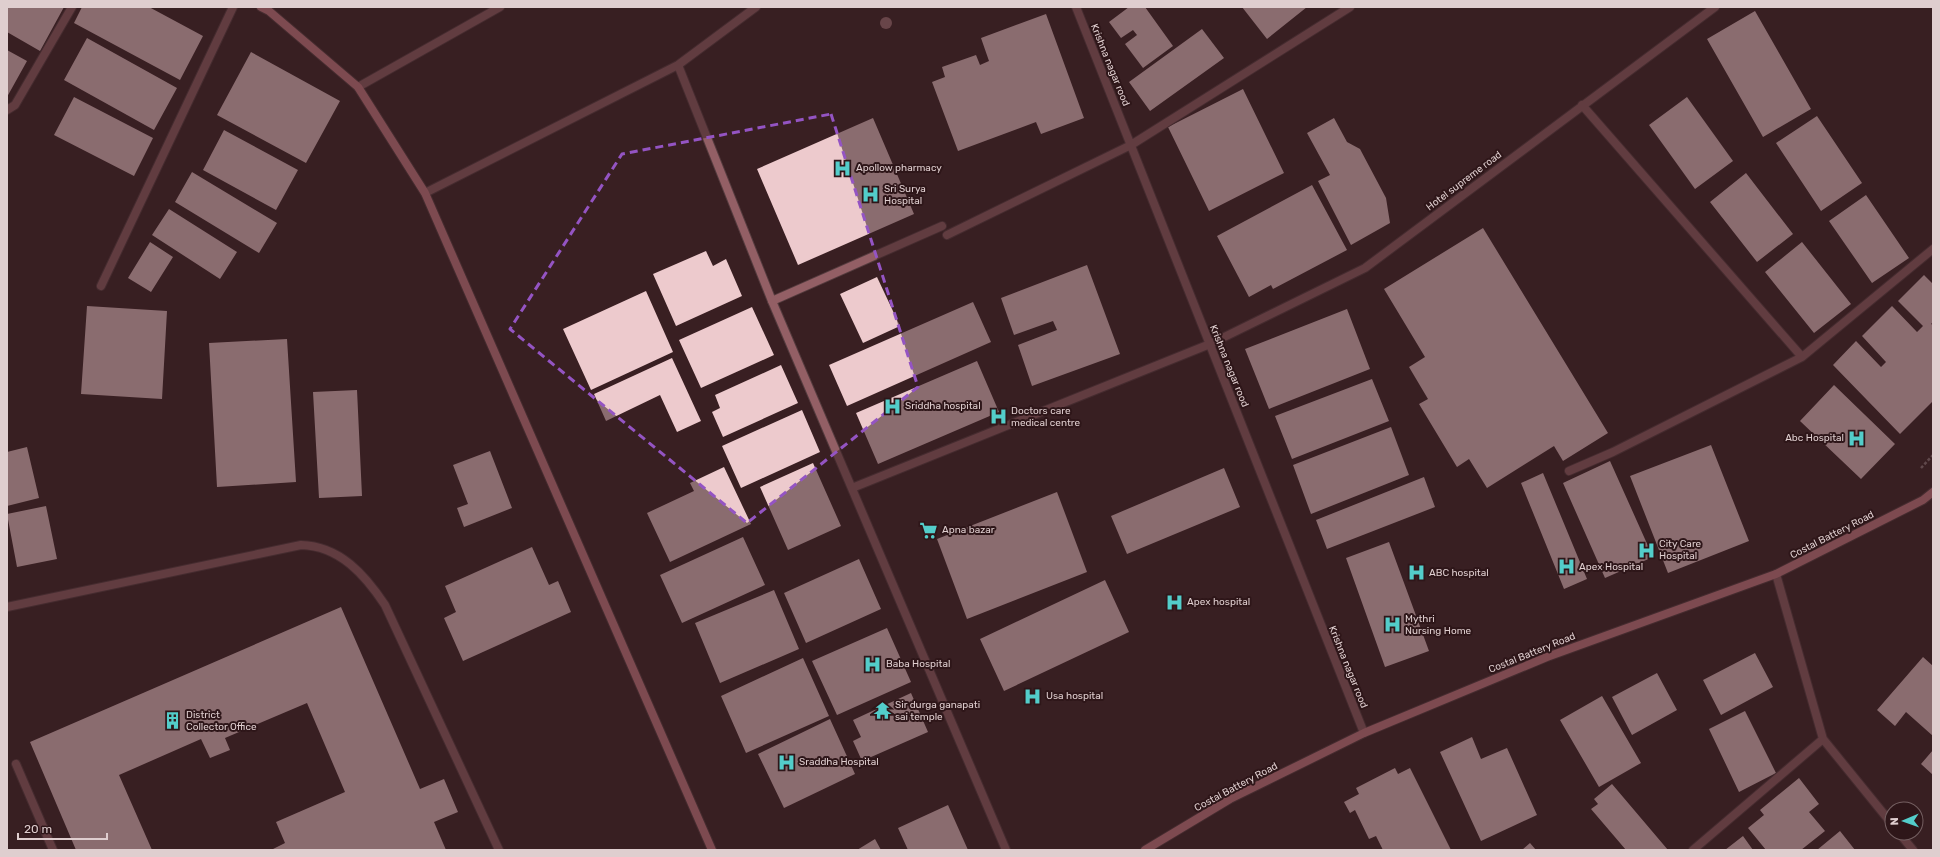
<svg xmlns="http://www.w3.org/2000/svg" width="1940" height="857" viewBox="0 0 1940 857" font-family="Rubik,sans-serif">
  <rect width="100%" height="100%" fill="#391f22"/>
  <!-- building -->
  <path fill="#edcacd" d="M7,7H64L40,51L7,32Z
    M82,7H149L203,36L180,80L74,23Z
    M1129,7H1145L1173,46L1143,68L1125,44L1137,35L1133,30L1121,38L1109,22Z
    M1242,7H1307L1267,39Z
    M1755,11L1811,109L1763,137L1707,39Z
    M1046,14L1084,118L1041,134L1036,122L958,151L932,82L945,77L942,67L976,55L980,65L989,61L981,38Z
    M1202,29L1224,58L1150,111L1129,82Z
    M87,38L177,88L154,130L64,80Z
    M7,50L27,61L7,97Z
    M251,52L340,101L306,163L217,115Z
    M1243,89L1284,173L1209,211L1168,127Z
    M74,97L153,138L134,176L54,135Z
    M1687,97L1733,161L1695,189L1649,125Z
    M1817,116L1862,183L1821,211L1776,143Z
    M873,118L914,214L798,265L757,169Z
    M1334,118L1347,142L1360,149L1386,198L1390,223L1351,245L1318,181L1330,175L1307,133Z
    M224,130L298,170L276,210L203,170Z
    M192,172L277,223L259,253L175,202Z
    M1746,173L1793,234L1757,262L1710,202Z
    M1312,185L1347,250L1273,289L1271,285L1249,297L1217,236Z
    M1866,195L1909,258L1872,283L1829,221Z
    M169,209L237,252L220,279L152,235Z
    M1483,228L1608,433L1563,461L1554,446L1487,488L1469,459L1457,467L1419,404L1428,399L1409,367L1425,357L1384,289Z
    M150,242L173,257L151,292L128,278Z
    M1802,242L1851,304L1814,333L1765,272Z
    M706,251L713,266L726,259L742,296L676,326L653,274Z
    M1087,265L1120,354L1032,386L1018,345L1057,330L1053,321L1014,335L1001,298Z
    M1924,275L1933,284V322L1931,324L1933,325V401L1900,434L1833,365L1856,341L1881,367L1886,362L1862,336L1892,306L1917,332L1923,326L1898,301Z
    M877,277L900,326L863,343L840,294Z
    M646,291L673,352L591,390L563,329Z
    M973,302L991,342L847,406L829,365Z
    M87,306L167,311L162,399L81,394Z
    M752,307L774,355L701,388L679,340Z
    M1347,309L1370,369L1269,409L1245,349Z
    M287,339L296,482L217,487L209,343Z
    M672,358L701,421L677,432L660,395L606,421L594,394Z
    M977,361L999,412L878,464L856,413Z
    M781,365L798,403L723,437L712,412L720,408L715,395Z
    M1372,379L1389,421L1292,459L1275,416Z
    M1834,385L1895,444L1861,479L1800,421Z
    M357,390L362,496L319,498L313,392Z
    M802,410L820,452L741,488L722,446Z
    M1391,427L1409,475L1311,514L1293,465Z
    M1711,445L1749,541L1668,573L1630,476Z
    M27,447L39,498L7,506V452Z
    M490,451L512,508L464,527L457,508L468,504L453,465Z
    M1610,461L1653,557L1605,578L1563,483Z
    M813,463L841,526L788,550L760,487Z
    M724,467L751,524L670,562L647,513L694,491L690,483Z
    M1224,468L1240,507L1127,554L1111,516Z
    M1543,473L1587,579L1564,589L1521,483Z
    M1424,477L1435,507L1327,549L1316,520Z
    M1057,492L1087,572L967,619L937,539Z
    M46,506L57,559L17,567L7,514Z
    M743,537L765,585L682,623L660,575Z
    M1389,542L1429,651L1385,667L1346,558Z
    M532,547L549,585L558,581L571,612L463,661L444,618L456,612L445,586Z
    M859,559L881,609L806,643L784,593Z
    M1105,580L1129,632L1004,691L980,639Z
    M774,590L799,649L720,683L695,623Z
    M341,607L420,789L444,779L458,812L434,822L446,850H271L285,843L276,822L345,792L307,703L225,738L230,750L210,758L201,739L119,775L152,850H76L30,742Z
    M887,628L911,682L837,715L812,661Z
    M1755,653L1773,687L1721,715L1703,680Z
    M1923,657L1933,666V736L1906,712L1895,726L1877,710Z
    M803,658L829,716L746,753L721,696Z
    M1657,673L1677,710L1632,735L1612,697Z
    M911,693L928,732L862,761L853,741L861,737L853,720Z
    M1602,696L1641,763L1599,787L1560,720Z
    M1745,711L1776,773L1739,792L1709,729Z
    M830,719L855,774L784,808L758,754Z
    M1472,737L1481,759L1507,748L1537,815L1481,841L1440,752Z
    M1933,750V775L1921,764Z
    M1395,768L1398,774L1410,768L1451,850H1383L1376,836L1369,839L1355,810L1350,813L1344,802L1359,794L1356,788Z
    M1799,778L1819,804L1809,812L1825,831L1801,850H1766L1748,828L1764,815L1760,810Z
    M1612,784L1668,850H1626L1591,809L1598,804L1594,799Z
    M948,805L968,850H908L898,828Z
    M1840,831L1855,850H1817Z
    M1743,836L1753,850H1725Z
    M875,839L881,850H857Z
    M1530,843L1536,850H1522Z"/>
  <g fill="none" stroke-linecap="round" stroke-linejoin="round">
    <defs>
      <path id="lane" d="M772,301L942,226
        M7,607L301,545C340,546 365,575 385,605L499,850
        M16,764L53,850"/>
      <path id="street" d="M1076,7L1364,733
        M678,65L772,301L1006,850
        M358,87L500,7
        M7,110L15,105L72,7
        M425,193L678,65L756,7
        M947,235L1131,145L1350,7
        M101,286L233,7
        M1802,357L1933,249
        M1569,471L1613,452L1802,357L1582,105
        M852,488L1210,344L1365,268L1715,7
        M1776,574L1823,739L1892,824
        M1899,833L1913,850
        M1693,850L1823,739"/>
      <path id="secondary" d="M261,7L269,11L358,87L425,193L712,850
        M1145,850L1230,799L1364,733L1547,657L1776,574L1923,500L1933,492"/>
    </defs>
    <!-- lane casing -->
    <use href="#lane" stroke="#543b3e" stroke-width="10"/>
    <!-- street casing -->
    <use href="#street" stroke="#543b3e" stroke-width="10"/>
    <!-- secondary casing -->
    <use href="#secondary" stroke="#543b3e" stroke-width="10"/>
    <!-- path -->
    <path stroke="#917c7e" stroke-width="2.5" stroke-dasharray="3 2" stroke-linecap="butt" d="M1921,468L1933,455"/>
    <!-- lane -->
    <use href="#lane" stroke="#935f65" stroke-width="8"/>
    <!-- street -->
    <use href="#street" stroke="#935f65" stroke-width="8"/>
    <!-- secondary -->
    <use href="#secondary" stroke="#d17e87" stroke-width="8"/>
  </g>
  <!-- trees -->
  <circle fill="#a27478" cx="886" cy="23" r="6"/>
  <!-- marked area -->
  <path d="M0 0H1940V857H0ZM831,114L918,387L747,523L510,329L622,154Z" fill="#391f22" fill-opacity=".55" fill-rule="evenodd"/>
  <path fill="none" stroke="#9454c3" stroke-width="3" stroke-dasharray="8 5" stroke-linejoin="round" d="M831,114L918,387L747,523L510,329L622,154Z"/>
  <!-- icons -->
  <defs>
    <symbol id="hospital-bare" viewBox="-9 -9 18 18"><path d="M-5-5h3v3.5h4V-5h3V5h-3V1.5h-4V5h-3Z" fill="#53cdca" stroke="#2e1619" stroke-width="2.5" paint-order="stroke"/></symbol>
    <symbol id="supermarket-bare" viewBox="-9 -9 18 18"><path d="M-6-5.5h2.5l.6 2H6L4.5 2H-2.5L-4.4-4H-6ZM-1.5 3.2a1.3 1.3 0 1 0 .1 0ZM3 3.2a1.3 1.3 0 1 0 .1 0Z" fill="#53cdca" stroke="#2e1619" stroke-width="2.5" paint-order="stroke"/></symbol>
    <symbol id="temple-bare" viewBox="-9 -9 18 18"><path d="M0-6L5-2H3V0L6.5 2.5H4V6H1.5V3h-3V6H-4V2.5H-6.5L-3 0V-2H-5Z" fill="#53cdca" stroke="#2e1619" stroke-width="2.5" paint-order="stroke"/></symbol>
    <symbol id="building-bare" viewBox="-9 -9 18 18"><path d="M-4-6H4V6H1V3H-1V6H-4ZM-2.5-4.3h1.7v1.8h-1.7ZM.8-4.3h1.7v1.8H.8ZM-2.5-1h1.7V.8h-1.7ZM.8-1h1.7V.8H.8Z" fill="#53cdca" stroke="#2e1619" stroke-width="2.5" paint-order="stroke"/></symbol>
  </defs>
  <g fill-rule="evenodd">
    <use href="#hospital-bare" x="830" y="156" width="25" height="25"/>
    <use href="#hospital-bare" x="858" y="182" width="25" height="25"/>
    <use href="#hospital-bare" x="880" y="394" width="25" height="25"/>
    <use href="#hospital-bare" x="986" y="404" width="25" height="25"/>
    <use href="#hospital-bare" x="1844" y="426" width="25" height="25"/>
    <use href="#supermarket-bare" x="916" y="518" width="25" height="25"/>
    <use href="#hospital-bare" x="1634" y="538" width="25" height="25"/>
    <use href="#hospital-bare" x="1554" y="554" width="25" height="25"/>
    <use href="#hospital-bare" x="1404" y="560" width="25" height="25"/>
    <use href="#hospital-bare" x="1162" y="590" width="25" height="25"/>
    <use href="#hospital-bare" x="1380" y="612" width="25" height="25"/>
    <use href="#hospital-bare" x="860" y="652" width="25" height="25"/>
    <use href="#hospital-bare" x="1020" y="684" width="25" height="25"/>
    <use href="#temple-bare" x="870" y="698" width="25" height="25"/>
    <use href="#building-bare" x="160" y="708" width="25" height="25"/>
    <use href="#hospital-bare" x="774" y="750" width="25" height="25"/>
  </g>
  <g text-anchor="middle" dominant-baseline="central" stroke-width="4" stroke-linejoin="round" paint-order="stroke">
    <!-- street labels -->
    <g font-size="10" fill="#dfcecf" stroke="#2e1619">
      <text transform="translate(1110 65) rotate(68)">Krishna nagar rood</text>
      <text transform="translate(1464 181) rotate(-37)">Hotel supreme road</text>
      <text transform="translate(1229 366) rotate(68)">Krishna nagar rood</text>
      <text transform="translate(1832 535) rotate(-27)">Costal Battery Road</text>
      <text transform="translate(1532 653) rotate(-22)">Costal Battery Road</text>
      <text transform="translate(1348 667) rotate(68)">Krishna nagar rood</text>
      <text transform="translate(1236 787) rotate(-28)">Costal Battery Road</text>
    </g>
    <!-- poi labels -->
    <g font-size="10" fill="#dfcecf" stroke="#2e1619" text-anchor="start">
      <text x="856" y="168">Apollow pharmacy</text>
      <text x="884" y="189">Sri Surya<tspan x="884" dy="12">Hospital</tspan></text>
      <text x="905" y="406">Sriddha hospital</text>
      <text x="1011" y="411">Doctors care<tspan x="1011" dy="12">medical centre</tspan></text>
      <text x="1844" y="438" text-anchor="end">Abc Hospital</text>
      <text x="942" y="530">Apna bazar</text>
      <text x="1659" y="544">City Care<tspan x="1659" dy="12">Hospital</tspan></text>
      <text x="1579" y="567">Apex Hospital</text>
      <text x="1429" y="573">ABC hospital</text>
      <text x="1187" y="602">Apex hospital</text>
      <text x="1405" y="619">Mythri<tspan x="1405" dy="12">Nursing Home</tspan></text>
      <text x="886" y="664">Baba Hospital</text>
      <text x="1046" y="696">Usa hospital</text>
      <text x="895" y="705">Sir durga ganapati<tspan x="895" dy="12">sai temple</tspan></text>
      <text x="186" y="715">District<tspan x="186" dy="12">Collector Office</tspan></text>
      <text x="799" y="762">Sraddha Hospital</text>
    </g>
  </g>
  <!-- border -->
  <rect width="1940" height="857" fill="none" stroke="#dfcecf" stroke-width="16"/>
  <!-- north arrow -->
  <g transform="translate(1904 821) rotate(268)"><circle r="19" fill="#2e1619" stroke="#756062"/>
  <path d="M0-3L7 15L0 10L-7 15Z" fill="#53cdca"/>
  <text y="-6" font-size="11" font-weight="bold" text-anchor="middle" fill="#dfcecf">N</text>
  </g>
  <!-- scale -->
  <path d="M18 833v6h89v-6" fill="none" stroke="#dfcecf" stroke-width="2"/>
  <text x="24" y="833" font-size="12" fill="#dfcecf" stroke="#2e1619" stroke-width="3" paint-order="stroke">20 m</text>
</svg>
